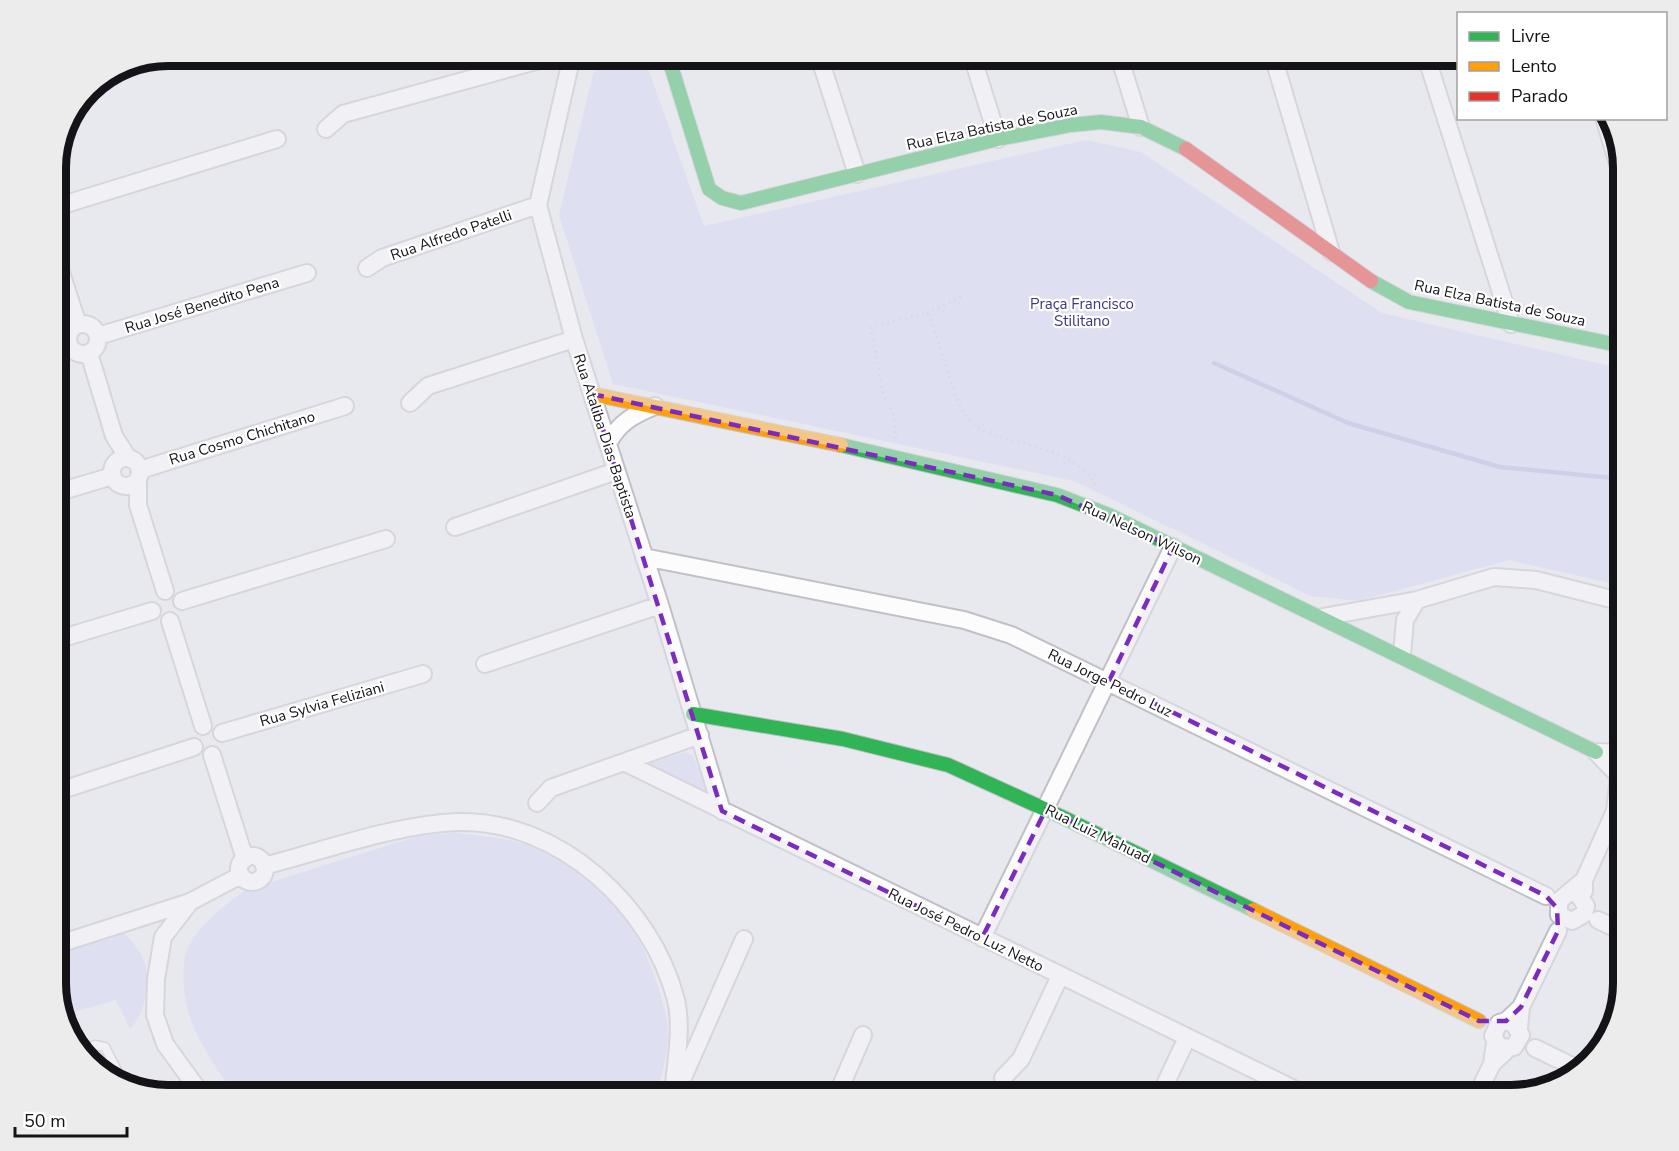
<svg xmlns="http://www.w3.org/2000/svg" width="1679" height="1151" viewBox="0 0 1679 1151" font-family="'Nunito Sans',sans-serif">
  <rect width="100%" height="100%" fill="#e8e8ef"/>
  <!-- green -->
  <path fill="#d5d6f6" d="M617,56L638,58L646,63L704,226L1086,140L1141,152L1382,313L1623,369V586L1509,560L1358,601L1311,596L1074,481L613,384L559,215L593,74L603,60Z
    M685,752L693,756L709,794L649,764Z
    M455,833C478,836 504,837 527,845C562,858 596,882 620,910C641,935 667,1000 668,1033C668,1053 662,1076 656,1095H234C218,1069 195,1040 188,1010C183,993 181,967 187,950C196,928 228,901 248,889L418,836Z
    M100,931L125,934C130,940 137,946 140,953C153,974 147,1012 130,1029L116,1000L63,1015L56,990V947Z"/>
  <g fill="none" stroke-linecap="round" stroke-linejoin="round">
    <!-- stream -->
    <path stroke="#b2b2e0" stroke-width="4.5" d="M1214,363L1348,423L1500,467L1623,479"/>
    <defs>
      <path id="lane" d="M81,1051L95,1045L105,1047L123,1082"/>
      <path id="street" d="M572,56L538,205L574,339L660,605L722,811
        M819,56L857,174
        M972,56L998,139
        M1119,56L1141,127
        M1273,56L1331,252
        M1426,56L1511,324
        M1604,118L1623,179
        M326,129L343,114L554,56
        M56,207L277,139
        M56,257L78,325
        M367,268L382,258L538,205
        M68 339a15 15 0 1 1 30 0a15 15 0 1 1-30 0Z
        M98,336L307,273
        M89,353L114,436L128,458
        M410,403L428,386L574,339
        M608,443C620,422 633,415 655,406
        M112 472a14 14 0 1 1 28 0a14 14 0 1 1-28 0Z
        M140,470L345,406
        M138,480V505L165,591
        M56,493L112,476
        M455,527L616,471
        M644,557L964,620L1011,635L1546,896
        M182,601L386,539
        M1323,617L1417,600L1494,577L1536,580L1623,602
        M170,621L203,726
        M56,640L152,611
        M1402,655L1405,620L1417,600
        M485,664L660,605
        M222,733L423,674
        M1623,753L1596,752L1619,776L1615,811L1623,804
        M212,755L245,859
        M626,763L1306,1095
        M56,792L194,747
        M537,803L551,788L700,735
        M239 869a13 13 0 1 1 26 0a13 13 0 1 1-26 0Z
        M264,866C326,850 396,824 459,822C559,820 652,906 676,1000C683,1029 675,1066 673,1095
        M1584,891V880L1615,811
        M1571,893L1578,894L1586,906L1584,914L1572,921L1559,915V901L1584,880
        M1598,920L1623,932
        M982,938L1173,547
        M56,945L190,902
        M1521,1007L1558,931
        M1506,1021L1513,1023L1521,1035L1514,1047L1500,1048L1493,1036L1499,1023L1506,1021L1521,1007L1519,1028
        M1495,1043L1492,1064L1508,1049
        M1535,1048L1578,1069
        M1003,1078L1021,1059L1060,976
        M678,1089L744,939
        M202,1095L165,1044L155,1015L156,979L163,937L190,902L241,875
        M837,1095L863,1035
        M1160,1095L1187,1038
        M1477,1095L1492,1064"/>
      <path id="fast" d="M668,56L709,189L722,198L741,203L998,139L1071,125L1101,122L1141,127L1186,149
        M1371,281L1409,302L1623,346
        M841,445L1057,495L1109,515L1596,752
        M693,714L843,739L948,765L1062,817L1253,910"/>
      <path id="slow" d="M592,394L841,445
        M1253,910L1479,1021"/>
      <path id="jam" d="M1186,149L1371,281"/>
    </defs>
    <!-- lane casing -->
    <use href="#lane" stroke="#c0c0c6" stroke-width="11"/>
    <!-- street casing -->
    <use href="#street" stroke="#c0c0c6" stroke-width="20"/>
    <!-- fast casing -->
    <use href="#fast" stroke="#c0c0c6" stroke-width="16"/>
    <!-- slow casing -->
    <use href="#slow" stroke="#c0c0c6" stroke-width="16"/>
    <!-- jam casing -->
    <use href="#jam" stroke="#c0c0c6" stroke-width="16"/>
    <!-- path -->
    <path stroke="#c7c7ca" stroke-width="3" stroke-dasharray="1.5 4.5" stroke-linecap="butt" d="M927,313L966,295
      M896,439L893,414L882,390L871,328C882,322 913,317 927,313C941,337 953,409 973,424C1008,449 1076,442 1097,489"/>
    <!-- lane -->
    <use href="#lane" stroke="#fcfcfd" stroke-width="8"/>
    <!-- street -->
    <use href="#street" stroke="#fcfcfd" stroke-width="16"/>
    <!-- fast -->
    <use href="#fast" stroke="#30b455" stroke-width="14"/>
    <!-- slow -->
    <use href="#slow" stroke="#ff9f0a" stroke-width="14"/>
    <!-- jam -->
    <use href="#jam" stroke="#e5322d" stroke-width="14"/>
  </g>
  <!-- marked area -->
  <path d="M0 0H1679V1151H0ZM592,394L1057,495L1173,547L1109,681L1546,896L1557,908L1558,931L1521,1007L1506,1021H1479L1046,809L982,938L722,811Z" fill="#e8e8ef" fill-opacity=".55" fill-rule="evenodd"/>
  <path fill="none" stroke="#7b2cbf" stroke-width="4.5" stroke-dasharray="12 8" stroke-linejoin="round" d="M592,394L1057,495L1173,547L1109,681L1546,896L1557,908L1558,931L1521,1007L1506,1021H1479L1046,809L982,938L722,811Z"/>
  <g text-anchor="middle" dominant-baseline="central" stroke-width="4.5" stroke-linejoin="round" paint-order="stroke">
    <!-- street labels -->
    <g font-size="15" fill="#141418" stroke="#fff">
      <text transform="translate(992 127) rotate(-12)">Rua Elza Batista de Souza</text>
      <text transform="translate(451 235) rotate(-19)">Rua Alfredo Patelli</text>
      <text transform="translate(1500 303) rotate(12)">Rua Elza Batista de Souza</text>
      <text transform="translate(202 305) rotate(-17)">Rua José Benedito Pena</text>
      <text transform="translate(605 436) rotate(72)">Rua Ataliba Dias Baptista</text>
      <text transform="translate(242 438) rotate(-17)">Rua Cosmo Chichitano</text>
      <text transform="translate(1142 533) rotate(25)">Rua Nelson Wilson</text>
      <text transform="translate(1110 683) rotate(26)">Rua Jorge Pedro Luz</text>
      <text transform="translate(322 704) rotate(-16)">Rua Sylvia Feliziani</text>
      <text transform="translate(1098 834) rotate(26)">Rua Luiz Mahuad</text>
      <text transform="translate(966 930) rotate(26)">Rua José Pedro Luz Netto</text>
    </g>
    <!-- park labels -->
    <g font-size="15" fill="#3d3680" stroke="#fff">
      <text x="1082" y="304">Praça Francisco<tspan x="1082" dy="17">Stilitano</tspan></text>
    </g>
  </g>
  <!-- crop -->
  <path d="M0 0H1679V1151H0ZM168 66H1511A102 102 0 0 1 1613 168V983A102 102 0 0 1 1511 1085H168A102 102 0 0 1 66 983V168A102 102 0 0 1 168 66Z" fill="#ececed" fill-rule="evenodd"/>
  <path fill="none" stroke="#141418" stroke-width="8" d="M168 66H1511A102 102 0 0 1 1613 168V983A102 102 0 0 1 1511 1085H168A102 102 0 0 1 66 983V168A102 102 0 0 1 168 66Z"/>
  <!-- legend -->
  <rect x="1457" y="12" width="210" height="108" fill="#ffffff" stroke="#a1a1a3" stroke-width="1.5"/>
  <rect x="1469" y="32" width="30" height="9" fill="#30b455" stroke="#a1a1a3" stroke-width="1.5"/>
  <text x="1511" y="42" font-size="18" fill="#141418">Livre</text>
  <rect x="1469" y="62" width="30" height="9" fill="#ff9f0a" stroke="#a1a1a3" stroke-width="1.5"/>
  <text x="1511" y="72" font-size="18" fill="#141418">Lento</text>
  <rect x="1469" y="92" width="30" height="9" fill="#e5322d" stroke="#a1a1a3" stroke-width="1.5"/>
  <text x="1511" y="102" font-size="18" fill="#141418">Parado</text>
  <!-- scale -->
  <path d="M15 1127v9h112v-9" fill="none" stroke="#141418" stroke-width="3"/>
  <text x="24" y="1127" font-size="18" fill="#141418" stroke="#ffffff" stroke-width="4.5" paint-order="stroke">50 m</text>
</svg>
